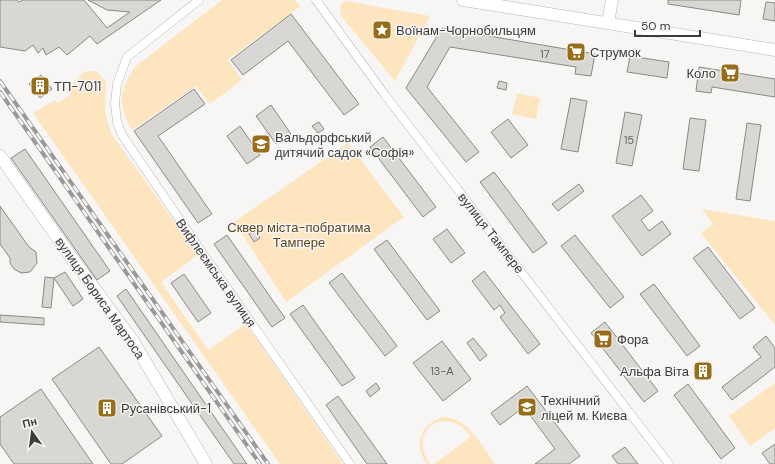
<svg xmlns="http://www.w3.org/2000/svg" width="775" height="464" viewBox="0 0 775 464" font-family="'DM Sans',sans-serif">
  <rect width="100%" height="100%" fill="#f8f6f4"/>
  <!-- green -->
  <path fill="#fce5bf" d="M222,0H294L301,6L228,60L242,80L210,104L196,86L132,130C117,105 119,90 136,66Z
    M346,1L430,16L395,81L341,16L340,5Z
    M96,71L106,81L105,112L111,133L198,255L161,282L208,350L246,324L343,464H280L33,113L55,100L58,103L71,94L66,89L84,72Z
    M517,93L540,98L536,119L512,114Z
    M348,143L404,217L286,302L234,222Z
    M702,209L775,221V325L701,233L713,224Z
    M775,383V428L750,446L729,416Z
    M443,417C469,418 481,445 495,464H434L471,437C447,402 406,430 430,464H427C413,445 420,424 443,417Z"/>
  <!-- building -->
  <path fill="#d8d7d4" stroke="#8a8986" d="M0,0H17L19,2L23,0H84L107,28L130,12L107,10L88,0H161L97,44L90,36L67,55L59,47L46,55L43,48L38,53L33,45L25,51L0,47Z
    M668,0H741L739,15L668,4Z
    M766,2L775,3V21L763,19Z
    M291,14L359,104L344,115L288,41L243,75L231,60Z
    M442,28L595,54L591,76L575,74L576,67L450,47L427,87L479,152L466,162L406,88Z
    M630,56L669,62L667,78L627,72Z
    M699,67L775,79V97L712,87L711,93L696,91Z
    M41,75L52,89L40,98L29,84Z
    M499,81L507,83L506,90L497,88Z
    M194,89L205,104L158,136L212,214L198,223L134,131Z
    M571,98L587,101L578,152L561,149Z
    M271,105L291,134L276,144L256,116Z
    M625,112L642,115L632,166L616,163Z
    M690,118L706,120L699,171L683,169Z
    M508,119L528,145L511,158L491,132Z
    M319,122L324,129L318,133L312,126Z
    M747,123L761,125L750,201L736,199Z
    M240,126L260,155L247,164L227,136Z
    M383,137L436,207L423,217L370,147Z
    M25,149L110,271L97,280L11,158Z
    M494,172L547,243L533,253L480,182Z
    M579,184L584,191L558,211L552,204Z
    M641,195L653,211L641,220L649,231L662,221L671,234L642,256L612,216Z
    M0,206L29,247L36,252L37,263L30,272L21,273L14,269L10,263V258L0,244Z
    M447,229L465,253L451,263L433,239Z
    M256,230L260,238L254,242L249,234Z
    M227,235L285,318L272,327L214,244Z
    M575,235L624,297L610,308L561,246Z
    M387,240L440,311L427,320L374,249Z
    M708,247L755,308L740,319L693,258Z
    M484,271L540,344L528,354L500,317L505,313L500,305L494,310L472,281Z
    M65,272L83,299L73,306L54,278Z
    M342,273L397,346L385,356L329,283Z
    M184,274L211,313L198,322L171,283Z
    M45,277L54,278L51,308L42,307Z
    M654,284L700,346L687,356L640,294Z
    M126,289L247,464H234L117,296Z
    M303,305L355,378L342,386L290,314Z
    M0,315L44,318V325L0,322Z
    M605,322L658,391L644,402L591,333Z
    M766,336L775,348V367L732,400L722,387L761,357L753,347Z
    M473,338L487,355L480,361L467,343Z
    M442,341L471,379L443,401L413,363Z
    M99,347L162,436L122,464H111L52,379Z
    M707,362L712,370L700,379L695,372Z
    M376,383L380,389L370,397L366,391Z
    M688,384L735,448L721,459L674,395Z
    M527,386L580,456L569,464H535L555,449L524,407L500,425L491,413Z
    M41,389L93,464H14L0,444V417Z
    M338,396L377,450L387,464H367L326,405Z
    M775,444V464H770L762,453Z
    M625,447L638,464H618L612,456Z"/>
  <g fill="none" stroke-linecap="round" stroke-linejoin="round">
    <defs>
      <path id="minor" d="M199,0L127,57L117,84L115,103L117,122L122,135L204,255L350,464
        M316,0L385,95L669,464"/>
      <path id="secondary" d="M463,0L775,50
        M608,23L612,0
        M0,156L69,254L133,341L206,464"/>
    </defs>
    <!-- minor casing -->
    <use href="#minor" stroke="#b8b6b4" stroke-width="9"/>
    <!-- secondary casing -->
    <use href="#secondary" stroke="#b8b6b4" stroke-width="13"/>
    <!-- minor -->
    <use href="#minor" stroke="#fff" stroke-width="8"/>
    <!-- secondary -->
    <use href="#secondary" stroke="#fff" stroke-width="12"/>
    <defs>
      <path id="rail" d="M0,81L268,464
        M0,92L260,464"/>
    </defs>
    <!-- rail casing -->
    <use href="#rail" stroke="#9a9998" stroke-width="4"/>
    <!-- rail -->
    <use href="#rail" stroke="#f8f6f4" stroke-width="2.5" stroke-dasharray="8" stroke-linecap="butt"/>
  </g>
  <!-- icons -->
  <defs>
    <symbol id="sight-square" viewBox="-11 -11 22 22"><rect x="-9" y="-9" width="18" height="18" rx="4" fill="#966d18" stroke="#f8f6f4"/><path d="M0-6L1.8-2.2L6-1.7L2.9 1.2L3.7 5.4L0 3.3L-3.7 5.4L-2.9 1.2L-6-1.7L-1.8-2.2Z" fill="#fff"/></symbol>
    <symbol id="supermarket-square" viewBox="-11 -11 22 22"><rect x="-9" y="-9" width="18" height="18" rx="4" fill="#966d18" stroke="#f8f6f4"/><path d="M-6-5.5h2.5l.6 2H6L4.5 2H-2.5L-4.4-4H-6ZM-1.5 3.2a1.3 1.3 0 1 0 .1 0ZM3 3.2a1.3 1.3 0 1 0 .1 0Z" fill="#fff"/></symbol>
    <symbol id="building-square" viewBox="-11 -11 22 22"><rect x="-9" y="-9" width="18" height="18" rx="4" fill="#966d18" stroke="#f8f6f4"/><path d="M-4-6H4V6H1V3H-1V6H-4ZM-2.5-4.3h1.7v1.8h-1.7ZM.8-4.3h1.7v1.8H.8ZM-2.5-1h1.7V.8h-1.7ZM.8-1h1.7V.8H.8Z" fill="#fff"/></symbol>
    <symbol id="school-square" viewBox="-11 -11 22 22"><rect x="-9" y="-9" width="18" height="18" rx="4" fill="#966d18" stroke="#f8f6f4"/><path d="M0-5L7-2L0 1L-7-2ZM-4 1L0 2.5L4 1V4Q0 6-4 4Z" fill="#fff"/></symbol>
  </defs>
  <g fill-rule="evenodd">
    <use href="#sight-square" x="371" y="19" width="22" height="22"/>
    <use href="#supermarket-square" x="565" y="41" width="22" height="22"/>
    <use href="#supermarket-square" x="719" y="62" width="22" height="22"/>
    <use href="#building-square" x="29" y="75" width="22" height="22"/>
    <use href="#school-square" x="250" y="133" width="22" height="22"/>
    <use href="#supermarket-square" x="592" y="328" width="22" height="22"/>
    <use href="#building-square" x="692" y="360" width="22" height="22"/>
    <use href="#school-square" x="516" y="396" width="22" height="22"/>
    <use href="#building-square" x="96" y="397" width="22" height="22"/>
  </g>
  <g text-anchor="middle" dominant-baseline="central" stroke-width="3" stroke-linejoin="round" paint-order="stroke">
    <!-- number labels -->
    <g font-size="11" fill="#636361">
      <text x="545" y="54">17</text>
      <text x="629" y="140">15</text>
      <text x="442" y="371">13-А</text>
    </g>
    <!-- poi labels -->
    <g font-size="13" fill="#3c3c3b" stroke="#f8f6f4" text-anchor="start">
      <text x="396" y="30">Воїнам-Чорнобильцям</text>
      <text x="590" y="52">Струмок</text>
      <text x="716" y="73" text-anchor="end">Коло</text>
      <text x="54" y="86">ТП-7011</text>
      <text x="275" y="137">Вальдорфський<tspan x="275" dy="15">дитячий садок «Софія»</tspan></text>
      <text x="617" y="339">Фора</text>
      <text x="689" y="371" text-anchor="end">Альфа Віта</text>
      <text x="541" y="400">Технічний<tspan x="541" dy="15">ліцей м. Києва</tspan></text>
      <text x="121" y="408">Русанівський-1</text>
    </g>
    <!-- park labels -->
    <g font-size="13" fill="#5e471d" stroke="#f8f6f4">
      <text x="299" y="227">Сквер міста-побратима<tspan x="299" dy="15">Тампере</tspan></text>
    </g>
    <!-- street labels -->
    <g font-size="13" fill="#3c3c3b" stroke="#f8f6f4">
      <text transform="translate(491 233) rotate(52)">вулиця Тампере</text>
      <text transform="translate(216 273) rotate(55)">Вифлеємська вулиця</text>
      <text transform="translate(100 298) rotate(55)">вулиця Бориса Мартоса</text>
    </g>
  </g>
  <!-- north arrow -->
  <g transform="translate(32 432) rotate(346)" stroke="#f8f6f4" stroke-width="3" paint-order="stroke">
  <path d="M0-3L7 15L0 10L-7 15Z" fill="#3c3c3b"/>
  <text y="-6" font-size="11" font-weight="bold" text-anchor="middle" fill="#3c3c3b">Пн</text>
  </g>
  <!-- scale -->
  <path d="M635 30v6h65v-6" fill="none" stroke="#3c3c3b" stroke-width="2"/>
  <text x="641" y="30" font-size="12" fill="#3c3c3b" stroke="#f8f6f4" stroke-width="3" paint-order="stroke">50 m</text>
</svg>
